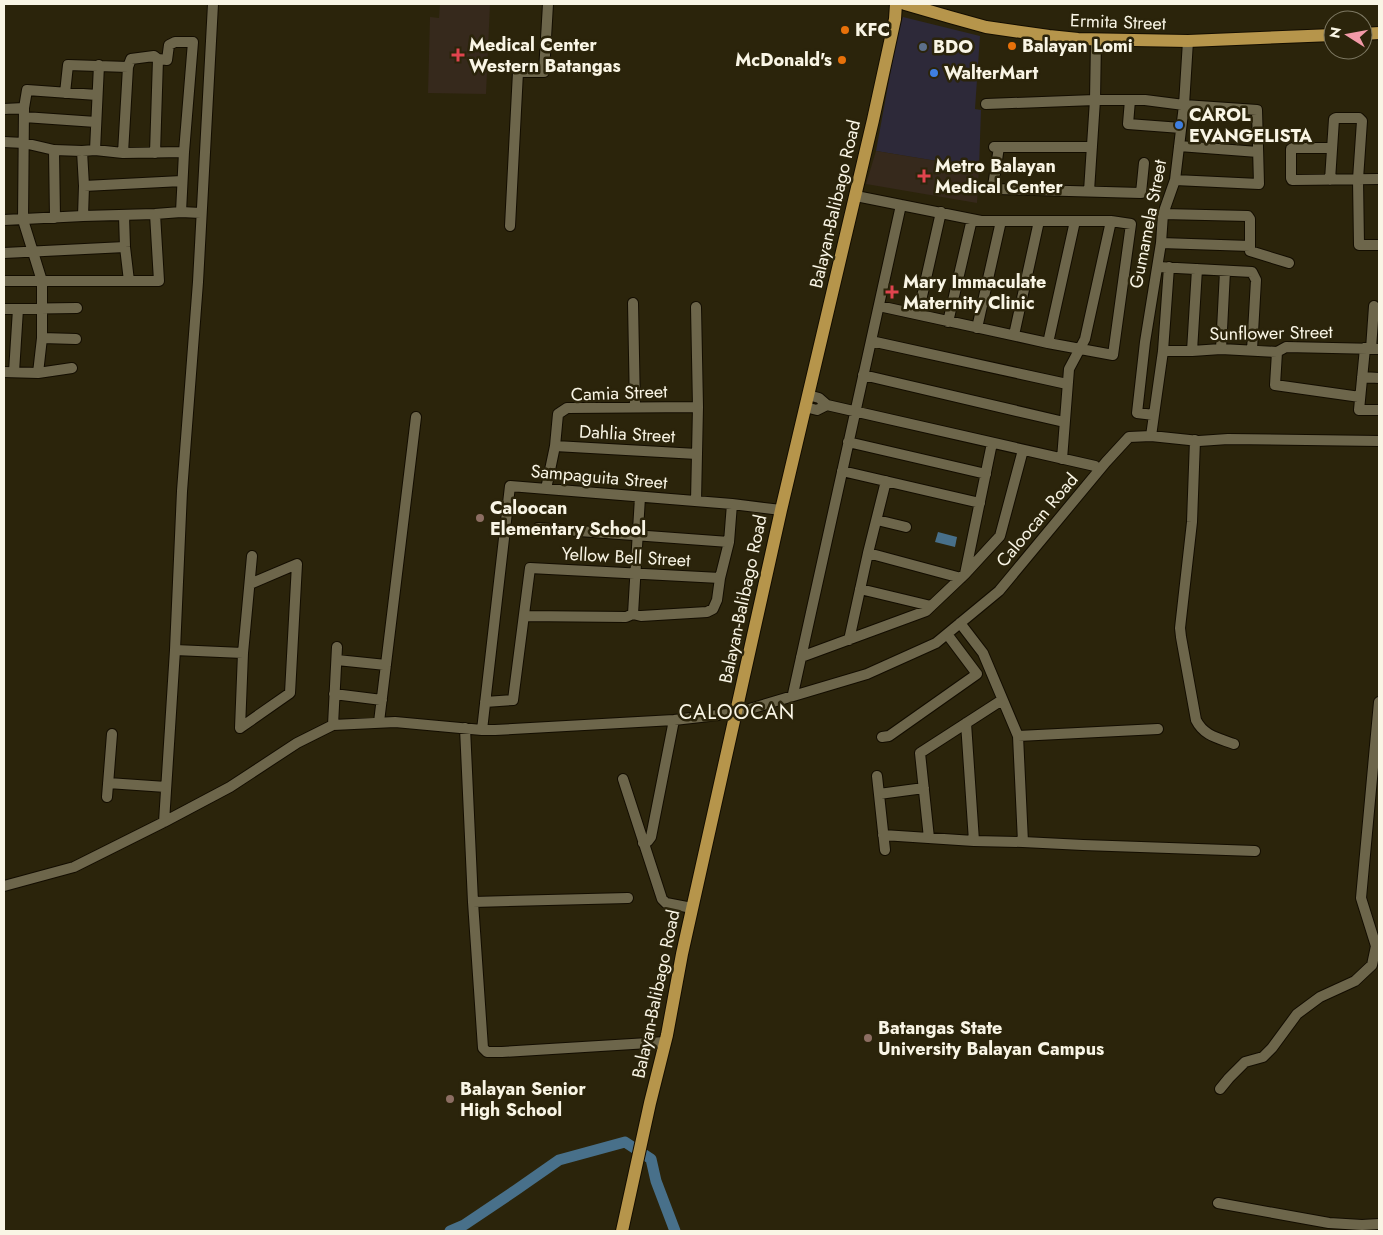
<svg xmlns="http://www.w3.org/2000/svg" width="1383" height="1235" viewBox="0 0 1383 1235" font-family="Jost,sans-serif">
  <rect width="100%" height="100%" fill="#2b240b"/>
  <!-- commercial -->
  <path fill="#2d2939" d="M903,17L980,36L975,109L981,110L979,168L876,151L898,31Z"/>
  <!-- medical -->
  <path fill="#36291c" d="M440,4H490L486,94L428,93L430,17L439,18Z
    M876,151L979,168L977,203L866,184Z"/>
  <!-- water -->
  <path fill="#48708a" d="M938,532L957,537L955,547L935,542Z"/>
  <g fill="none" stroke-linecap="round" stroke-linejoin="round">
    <!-- river -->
    <path stroke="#48708a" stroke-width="11" d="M450,1231L464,1225L516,1190L559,1160L625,1142L651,1159L656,1181L675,1231"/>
    <defs>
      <path id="minor" d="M158,59L167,60L169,45L175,42H193L184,152L181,212
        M65,93L68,65L128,67
        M1130,100L1128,124L1181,128
        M986,104L1095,100H1145L1184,105L1257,110L1259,184L1175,180
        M24,108L27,90L97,95
        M4,109L24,108L23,220L42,281V338L38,373
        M24,117L96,122
        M4,142L24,143L54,150L82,151L95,150L123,153L184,152
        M1179,146L1258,152
        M994,147H1092
        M999,147L993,186L996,189L1141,193L1144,163
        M1332,148H1293L1291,149V178L1292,180L1379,179
        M54,150L55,218
        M95,150L99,65
        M82,151L84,186L83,216
        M123,153L128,67L131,59L154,56L158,59L155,153
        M1330,180L1334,119L1336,118H1359L1362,121L1358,179L1359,245H1379
        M84,186L182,181
        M1089,191L1095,100L1096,40
        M856,196L981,221H1111L1131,224L1113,355L1048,343L879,306
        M1163,214L1248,216L1250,219V251L1289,263
        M124,216L125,247L129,281
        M4,220L83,216L155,214L181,212L201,213
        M510,226L518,72H544L548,4
        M1161,243L1250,246
        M4,253L125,247
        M1158,267L1252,272L1256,280L1252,350
        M4,281H159L155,214
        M633,303L635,407
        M696,307L698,407L696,501
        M4,309L77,308
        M918,314L941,212
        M948,322L972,219
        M977,328L1001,221
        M1014,335L1039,221
        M42,338L76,339
        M871,341L1067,384
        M1048,343L1075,221
        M1365,348L1359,410H1379
        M1221,349L1225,271
        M1371,349L1374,306
        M1163,351H1192L1221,349L1277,352L1286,347L1379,349
        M1192,351L1197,269
        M1277,352L1275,385L1360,397
        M4,372L38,373L72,368
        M14,372L18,309
        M863,375L1064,422
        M1362,377L1379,378
        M808,395L819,398L827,405L1095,466
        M805,407L817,410L827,405
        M1154,415L1137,413L1145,342L1161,243L1163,214L1175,180L1184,105L1188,41
        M1151,436L1163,351L1169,267
        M1195,440L1192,522L1180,628L1181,637L1196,720C1204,736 1218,738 1234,744
        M848,442L986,474
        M555,446L697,454
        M1062,459L1069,369L1085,339L1111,221
        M842,471L980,503
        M546,489L555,446L558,414L567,408L698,407
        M877,520L906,527
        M538,528L729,542
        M868,553L961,578
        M965,574L992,443
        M860,589L931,606
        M633,614L640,497
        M524,616L626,617L633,614L641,616L707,612L713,609L717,600L720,578L729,542L732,504
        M960,623L983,653L1018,736L1023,842
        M849,640L868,553L886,481
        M175,650L243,653
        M801,657L926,611L965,574L1000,536L1023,450
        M337,660L386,665
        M334,694L382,700
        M793,694L901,205
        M485,702L513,700L530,568L720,578
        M379,722L416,417
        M966,723L974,841
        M333,725L337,647
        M240,728L290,693L297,564L250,584
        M240,728L243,653L252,556
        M465,728L473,902L483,1048L487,1052H502L665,1042
        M482,730L510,486L732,504L781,510
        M1018,736L1158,729
        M882,737L889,736L977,674L947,634
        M877,776L885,850
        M623,779L662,899L666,903L692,908
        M108,783L166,787
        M879,794L924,788
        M107,797L112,734
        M164,822L175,650L182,491L198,282L213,4
        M883,835L974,841L1023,842L1083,845L1255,851
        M929,838L920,753L1002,700
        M643,843L648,841L651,837L674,720
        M4,886L74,867L164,822L230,787L297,743L333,725L395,722L482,730H495L674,720L736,713L867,674L936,643L999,591L1106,462L1129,437L1151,436L1199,441L1228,439L1379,441
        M473,902L628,898
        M1220,1089L1229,1078L1245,1062L1263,1057L1272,1048L1297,1014L1320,997L1355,981L1372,965L1376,946L1361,898L1379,702
        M1218,1203L1329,1223L1362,1225L1379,1224"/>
      <path id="major" d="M905,4L950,17L986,27L1049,36L1078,39L1188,41L1333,35
        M1363,34L1379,33
        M622,1231L650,1103L667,1035L682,954L781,510L873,120L895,19L896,4"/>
    </defs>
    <!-- minor casing -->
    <use href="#minor" stroke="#130d00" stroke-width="12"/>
    <!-- major casing -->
    <use href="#major" stroke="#130d00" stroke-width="14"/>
    <!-- minor -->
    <use href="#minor" stroke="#6d664b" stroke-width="10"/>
    <!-- major -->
    <use href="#major" stroke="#b6954b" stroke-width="12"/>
  </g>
  <!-- markers -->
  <g fill="#e8710a" stroke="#2b240b" stroke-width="2">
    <circle cx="845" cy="30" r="5"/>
    <circle cx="1012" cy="46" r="5"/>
    <circle cx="842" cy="60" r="5"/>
  </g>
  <circle fill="#5c6f8a" stroke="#2b240b" stroke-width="2" cx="923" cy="47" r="5"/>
  <g fill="#e0444e" stroke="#2b240b" stroke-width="2">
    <path d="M455.5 47.5h5v5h5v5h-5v5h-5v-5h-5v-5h5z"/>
    <path d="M921.5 168.5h5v5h5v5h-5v5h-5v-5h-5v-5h5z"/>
    <path d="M889.5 284.5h5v5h5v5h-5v5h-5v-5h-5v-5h5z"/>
  </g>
  <g fill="#3f7fe0" stroke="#2b240b" stroke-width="2">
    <circle cx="934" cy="73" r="5"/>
    <circle cx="1179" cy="125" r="5"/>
  </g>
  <g fill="#8d6e63" stroke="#2b240b" stroke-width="2">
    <circle cx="480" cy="518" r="5"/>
    <circle cx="868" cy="1038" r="5"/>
    <circle cx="450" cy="1099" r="5"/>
  </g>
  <g text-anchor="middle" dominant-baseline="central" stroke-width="5" stroke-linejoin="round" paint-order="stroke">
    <!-- street labels -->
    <g font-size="18" fill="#f9f5e5" stroke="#2b240b">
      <text transform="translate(1118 22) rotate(2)">Ermita Street</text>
      <text transform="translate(835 204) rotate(-77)">Balayan-Balibago Road</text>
      <text transform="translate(1148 224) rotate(-79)">Gumamela Street</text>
      <text transform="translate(1271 333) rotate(-1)">Sunflower Street</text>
      <text transform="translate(619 393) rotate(-2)">Camia Street</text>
      <text transform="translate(627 434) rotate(3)">Dahlia Street</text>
      <text transform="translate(599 477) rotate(5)">Sampaguita Street</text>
      <text transform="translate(1037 520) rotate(-50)">Caloocan Road</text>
      <text transform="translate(626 557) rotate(3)">Yellow Bell Street</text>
      <text transform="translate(743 599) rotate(-78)">Balayan-Balibago Road</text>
      <text transform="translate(656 994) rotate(-78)">Balayan-Balibago Road</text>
    </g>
    <!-- poi labels -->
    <g font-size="18" font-weight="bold" fill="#f9f5e5" stroke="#2b240b" text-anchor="start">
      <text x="855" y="30">KFC</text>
      <text x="469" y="45">Medical Center<tspan x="469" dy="21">Western Batangas</tspan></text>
      <text x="1022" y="46">Balayan Lomi</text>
      <text x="933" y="47">BDO</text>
      <text x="832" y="60" text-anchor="end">McDonald's</text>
      <text x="944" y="73">WalterMart</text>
      <text x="1189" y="115">CAROL<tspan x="1189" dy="21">EVANGELISTA</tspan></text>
      <text x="935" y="166">Metro Balayan<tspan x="935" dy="21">Medical Center</tspan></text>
      <text x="903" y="282">Mary Immaculate<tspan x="903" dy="21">Maternity Clinic</tspan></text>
      <text x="490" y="508">Caloocan<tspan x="490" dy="21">Elementary School</tspan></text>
      <text x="878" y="1028">Batangas State<tspan x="878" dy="21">University Balayan Campus</tspan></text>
      <text x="460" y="1089">Balayan Senior<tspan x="460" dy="21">High School</tspan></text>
    </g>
    <!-- quarter labels -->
    <g font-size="20" letter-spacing="1" fill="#f9f5e5" stroke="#2b240b">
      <text x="737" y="712">CALOOCAN</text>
    </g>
  </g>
  <!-- border -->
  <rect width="1383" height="1235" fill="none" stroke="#f9f5e5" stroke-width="10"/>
  <!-- north arrow -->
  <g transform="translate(1348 35) rotate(281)"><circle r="24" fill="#2b240b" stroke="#7d7862"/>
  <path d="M0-4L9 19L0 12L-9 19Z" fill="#f39aa8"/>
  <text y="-8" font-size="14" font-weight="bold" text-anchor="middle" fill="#f9f5e5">N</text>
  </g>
</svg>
